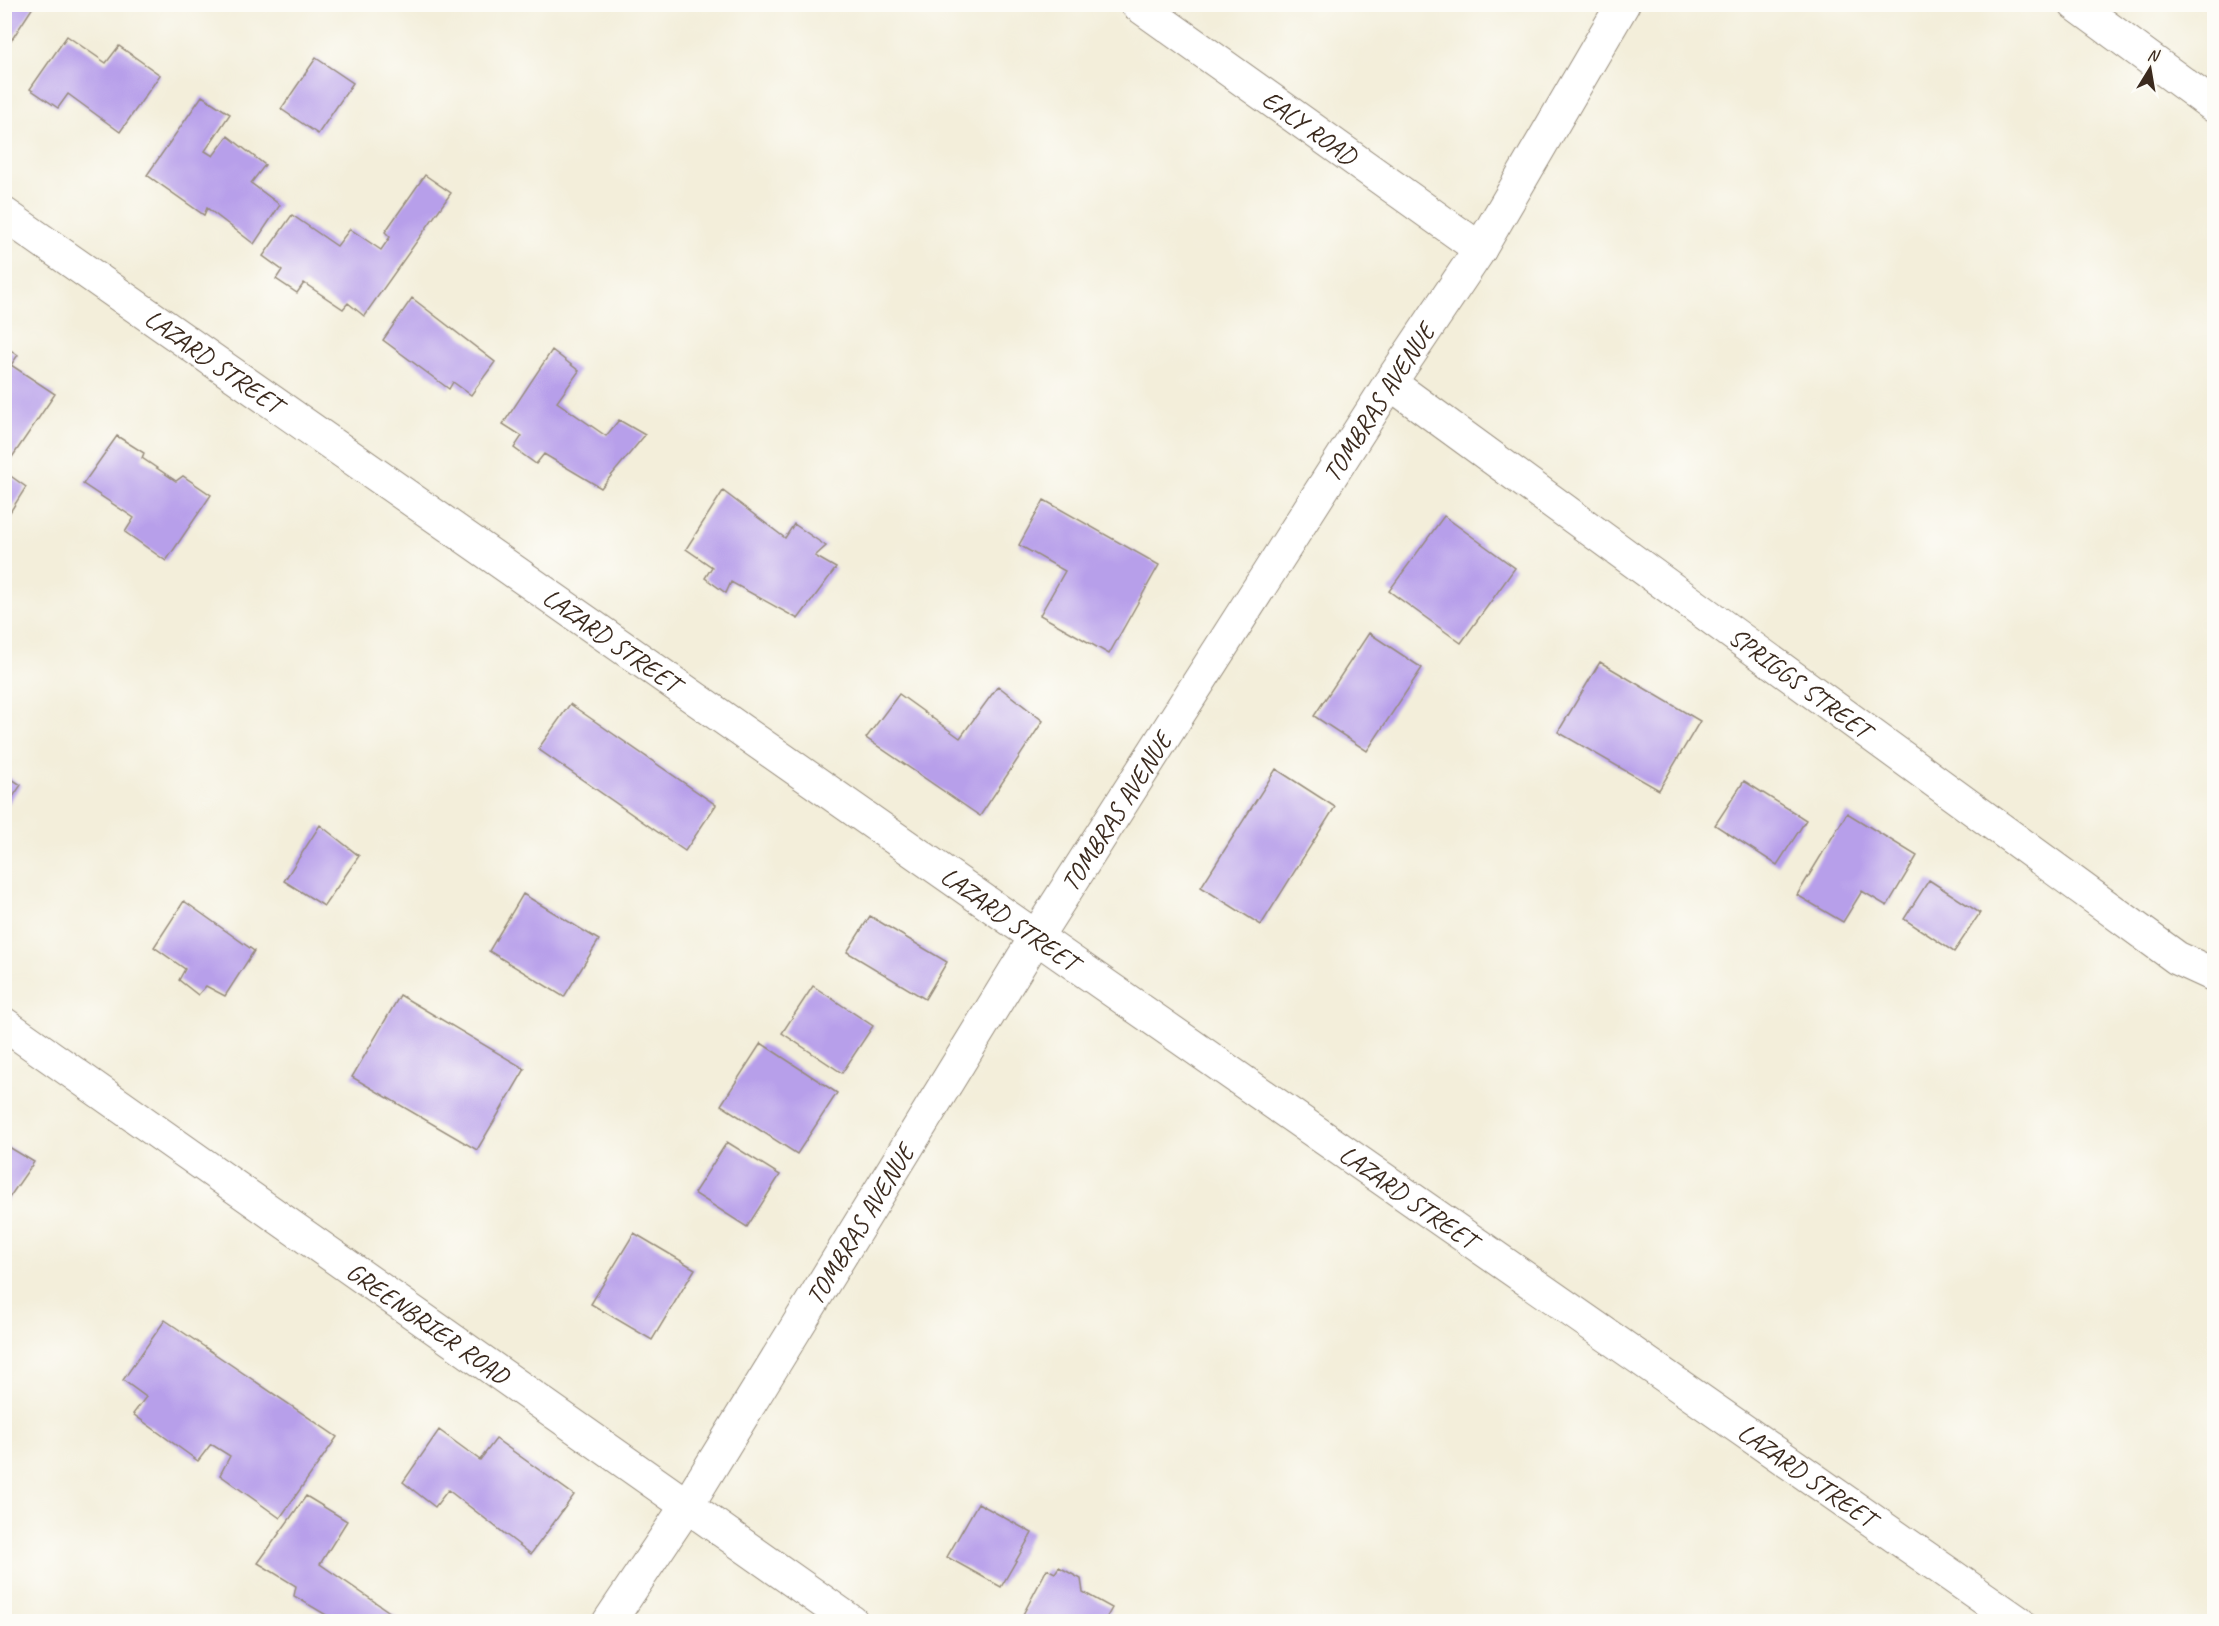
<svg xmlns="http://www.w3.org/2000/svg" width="2219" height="1626" viewBox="0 0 2219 1626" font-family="Caveat,sans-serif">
  <rect width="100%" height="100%" fill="#fdfcf7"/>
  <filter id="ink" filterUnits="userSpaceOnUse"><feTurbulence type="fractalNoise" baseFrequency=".0167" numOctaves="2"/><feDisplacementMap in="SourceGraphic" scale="12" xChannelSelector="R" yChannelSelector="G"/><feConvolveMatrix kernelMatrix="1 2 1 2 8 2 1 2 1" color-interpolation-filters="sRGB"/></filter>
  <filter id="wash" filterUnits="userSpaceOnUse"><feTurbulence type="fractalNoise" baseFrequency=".008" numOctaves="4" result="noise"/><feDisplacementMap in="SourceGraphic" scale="24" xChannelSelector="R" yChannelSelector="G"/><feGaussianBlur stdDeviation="1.35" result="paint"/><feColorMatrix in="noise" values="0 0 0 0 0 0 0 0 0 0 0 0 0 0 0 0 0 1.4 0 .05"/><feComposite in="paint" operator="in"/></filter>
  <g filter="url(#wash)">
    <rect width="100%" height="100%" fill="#f3eeda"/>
    <g id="blocks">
      <!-- building -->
      <path fill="#b79fea" d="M5,4H35L5,50Z
        M67,36L106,63L119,46L160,75L120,132L68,94L58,108L30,89Z
        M316,58L353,83L318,134L281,109Z
        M202,96L230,114L205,151L213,156L228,136L265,165L251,183L280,205L254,244L207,208L204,215L147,175Z
        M425,175L451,193L364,316L348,303L343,309L304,283L297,293L276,279L282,270L263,256L292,215L337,246L350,229L381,250L390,237L385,232Z
        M412,298L495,362L471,395L453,382L449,389L383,340Z
        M4,346L18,355L11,365L55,394L4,469Z
        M552,350L579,371L557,402L606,436L619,420L645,435L601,488L544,454L536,464L514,448L522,436L503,424Z
        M117,436L144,453L142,458L176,481L183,476L211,495L166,561L125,532L134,518L83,484Z
        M5,472L26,487L5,520Z
        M723,491L785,538L794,524L826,546L815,556L836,568L798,619L731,582L726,593L705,578L712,567L686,549Z
        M1044,500L1159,565L1109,654L1040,615L1065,571L1019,545Z
        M1444,516L1515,568L1461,643L1389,591Z
        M1369,633L1422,668L1367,751L1314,716Z
        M1600,662L1700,721L1659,790L1558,732Z
        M998,686L1043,721L980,816L866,738L899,694L960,738Z
        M570,704L716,805L685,851L538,749Z
        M1276,769L1335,807L1261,925L1201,887Z
        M4,774L21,785L4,810Z
        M1744,781L1806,820L1777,865L1715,825Z
        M1847,813L1917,856L1887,906L1862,891L1843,922L1797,895Z
        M320,825L359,856L324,906L284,881Z
        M1929,880L1980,913L1954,952L1904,919Z
        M523,894L599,940L564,997L489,951Z
        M184,901L254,951L225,996L206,986L198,995L179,980L185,969L154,947Z
        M870,916L947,962L925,999L847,952Z
        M813,986L873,1026L842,1073L782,1033Z
        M400,995L525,1069L477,1150L352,1077Z
        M761,1043L837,1093L797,1154L721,1105Z
        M727,1142L780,1175L747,1227L694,1193Z
        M4,1144L34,1162L4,1205Z
        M634,1233L695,1269L652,1340L591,1304Z
        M165,1320L337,1437L280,1518L220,1475L230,1456L211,1444L198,1461L133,1414L146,1397L123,1380Z
        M439,1430L480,1460L496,1439L574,1495L531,1554L448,1490L435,1507L403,1482Z
        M306,1496L347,1521L320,1564L404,1622H338L294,1596L296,1586L258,1563Z
        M978,1503L1032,1533L1001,1587L947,1557Z
        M1059,1567L1081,1579L1083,1592L1112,1608L1104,1622H1019L1047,1569L1055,1573Z"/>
    </g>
  </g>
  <g filter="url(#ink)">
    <use href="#blocks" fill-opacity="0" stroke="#978c7c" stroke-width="1.5"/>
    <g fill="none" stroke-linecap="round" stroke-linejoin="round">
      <defs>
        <g id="minor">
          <path id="s1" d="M1137,4L1480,249"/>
          <path d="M2075,4L2214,106"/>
          <path id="s2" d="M4,214L1036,937L2018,1622"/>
          <path id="s3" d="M1390,383L2177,958L2214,975"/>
          <path id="s4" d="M4,1024L852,1622"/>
          <path id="s5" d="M609,1622L688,1504L1036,937L1390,383L1480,249L1623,4"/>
        </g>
      </defs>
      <!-- minor casing -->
      <use href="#minor" stroke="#978c7c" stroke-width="35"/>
      <!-- minor -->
      <use href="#minor" stroke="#fff" stroke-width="33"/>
    </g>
  </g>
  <g text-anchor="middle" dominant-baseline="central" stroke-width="5" stroke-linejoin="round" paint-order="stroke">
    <!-- street labels -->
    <g font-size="26" fill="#3b2a1e" stroke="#fdfcf7">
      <text stroke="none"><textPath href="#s1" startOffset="212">EALY ROAD</textPath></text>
      <text stroke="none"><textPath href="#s2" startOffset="256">LAZARD STREET</textPath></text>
      <text stroke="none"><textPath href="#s5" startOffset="1442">TOMBRAS AVENUE</textPath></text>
      <text stroke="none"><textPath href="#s2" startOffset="742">LAZARD STREET</textPath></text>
      <text stroke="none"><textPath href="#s3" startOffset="508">SPRIGGS STREET</textPath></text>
      <text stroke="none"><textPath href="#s5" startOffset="956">TOMBRAS AVENUE</textPath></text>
      <text stroke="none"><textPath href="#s2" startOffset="1228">LAZARD STREET</textPath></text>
      <text stroke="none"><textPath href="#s2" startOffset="1714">LAZARD STREET</textPath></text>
      <text stroke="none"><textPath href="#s5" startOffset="470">TOMBRAS AVENUE</textPath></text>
      <text stroke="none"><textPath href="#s4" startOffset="519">GREENBRIER ROAD</textPath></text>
      <text stroke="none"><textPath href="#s2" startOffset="2200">LAZARD STREET</textPath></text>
    </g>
  </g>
  <!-- margin -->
  <rect width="2219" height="1626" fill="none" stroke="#fdfcf7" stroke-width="24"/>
  <!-- north arrow -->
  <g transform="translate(2150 69) rotate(11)" stroke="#fdfcf7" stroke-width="4.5" paint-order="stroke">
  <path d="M0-4.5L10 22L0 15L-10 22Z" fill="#3b2a1e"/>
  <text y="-9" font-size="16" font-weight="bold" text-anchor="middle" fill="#3b2a1e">N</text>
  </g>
</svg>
